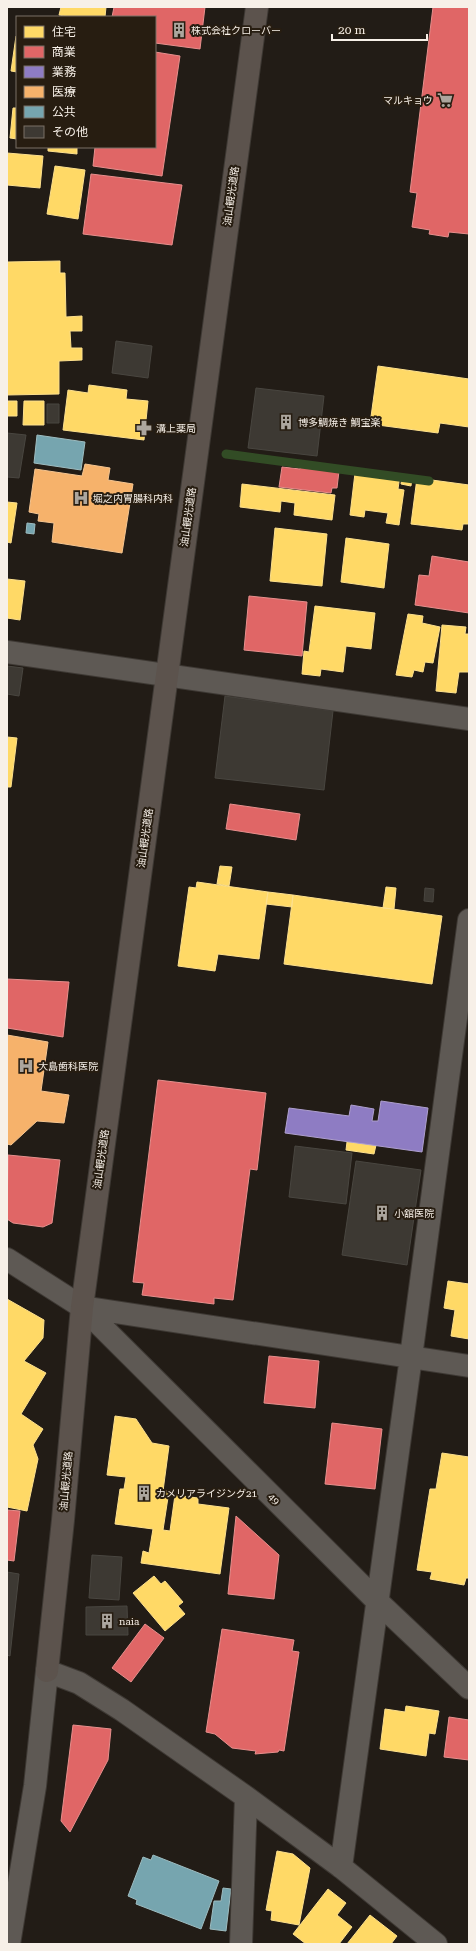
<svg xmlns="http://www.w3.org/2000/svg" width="476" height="1951" viewBox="0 0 476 1951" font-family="'Roboto Serif','Noto Sans JP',serif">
  <rect width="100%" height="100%" fill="#221c16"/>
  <!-- homes -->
  <path fill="#ffd966" stroke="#fde08d" d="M61,7H106L105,17H70L59,15Z
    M16,36H17V72L11,71Z
    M13,108H17V139L10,138Z
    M48,147H77V154L48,151Z
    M7,153L43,156L40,188L7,185Z
    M55,166L85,170L78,219L47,214Z
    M60,261V273H65L66,317L82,316V331H70L71,348H82V360L59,361V394L7,395V262Z
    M378,366L469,379V427L440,423L438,433L370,424Z
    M89,385L127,390L126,399L148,401L144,440L63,430L68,390L88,393Z
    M7,401H17V416H7Z
    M24,401H44V425H23Z
    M379,472L400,475L398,489L404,490L399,525L386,523L388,513L365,510L364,517L350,515L355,473L379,476Z
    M402,477L412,478L411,486L401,484Z
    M417,478L469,485V524H463L462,530L411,524Z
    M242,484L335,495L332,520L294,515L295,503L281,501L280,512L240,507Z
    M7,502L17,503L11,543L7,542Z
    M275,528L327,534L322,586L270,581Z
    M346,538L389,544L384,588L341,582Z
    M7,579L25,581L20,620L7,618Z
    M315,606L375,613L371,649L346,646L343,672L321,669L320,676L302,674L304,651L309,652Z
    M408,614L423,616L422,623L440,627L433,663L425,662L423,672L414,670L412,677L396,675Z
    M442,625L466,627L465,634H469V672H459L456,693L436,691Z
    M7,737L17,738L11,787H7Z
    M220,866L232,867L229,886L217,884Z
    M197,882L268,892L259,959L218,954L215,971L178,966L189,887L196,888Z
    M386,887L396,888L394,909L383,908Z
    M268,892L293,895L292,907L266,904Z
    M293,895L442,916L432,984L284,964Z
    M347,1142L376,1145L374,1154L346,1150Z
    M448,1281L469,1284V1339L451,1336L455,1310L444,1308Z
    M7,1299L44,1320L43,1338L24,1361L46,1373L21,1414L43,1429L33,1445L38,1459L27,1511L7,1507Z
    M115,1416L136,1419L152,1443L169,1446L163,1491H169L163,1530L170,1531L175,1495L198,1498V1504L229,1508L220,1574L141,1563L143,1551L149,1553L153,1529L115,1524L120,1489H124L126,1477L107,1475Z
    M442,1453L469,1457V1578H466L464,1585L430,1579L432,1572L417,1570L430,1489H436Z
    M154,1576L161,1584L165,1581L183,1602L178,1606L185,1614L165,1631L133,1593Z
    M406,1706L439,1711L435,1734L429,1733L426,1756L380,1749L385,1709L405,1712Z
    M277,1851L293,1854L310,1868L299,1925L271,1920L272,1911L266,1910Z
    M328,1889L346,1903L337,1915L352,1927L339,1944H306L293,1934Z
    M370,1915L397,1936L391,1944H347Z"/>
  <!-- shops -->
  <path fill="#e06666" stroke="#e78f8d" d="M114,7H205L200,49L155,43V17H112Z
    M433,7H469V234L449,232L448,237L429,234L430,230L412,227L417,193L410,192Z
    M155,52L180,56L162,176L93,166L95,147H155Z
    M91,174L182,185L172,245L83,234Z
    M300,465L339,471L337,488H332L331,493L279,487L282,467L300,469Z
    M432,556L469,562V613L415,605L419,575L429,576Z
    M249,596L307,602L302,656L244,650Z
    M230,804L300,814L296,840L226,829Z
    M7,979L69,982L63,1037L7,1028Z
    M158,1080L266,1093L257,1170L250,1169L233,1300L214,1298V1304L142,1295L144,1283L133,1282Z
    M8,1155L60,1160L52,1223L43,1227L13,1223L7,1219Z
    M269,1356L319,1361L315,1408L264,1403Z
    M332,1423L382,1429L375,1489L325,1484Z
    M7,1510L20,1511L14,1561L7,1560Z
    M236,1516L279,1555L274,1599L228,1594Z
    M145,1624L164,1638L131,1682L112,1668Z
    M222,1629L294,1640L292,1651L299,1652L284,1751L279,1750L278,1752L255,1754L256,1751L232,1748L215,1734L206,1732Z
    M449,1717L469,1720V1760L444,1757Z
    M73,1725L111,1729L108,1760L70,1832L61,1821Z"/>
  <!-- offices -->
  <path fill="#8e7cc3" stroke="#ae9fce" d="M381,1101L428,1108L422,1152L285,1133L289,1108L349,1116L351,1105L374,1109L372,1121H378Z"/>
  <!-- health -->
  <path fill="#f6b26b" stroke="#f6c590" d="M85,464L110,468L108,480L133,484L122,553L52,542L54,523L38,521L39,514L29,512L35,469L82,476Z
    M7,1035L48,1042L41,1091L69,1095L64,1123L37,1121L11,1145L7,1144Z"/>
  <!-- public -->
  <path fill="#76a5af" stroke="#9dbcc0" d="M37,435L85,442L81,470L34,463Z
    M27,523L35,524L34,534L26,533Z
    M153,1855L219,1881L201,1929L136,1904L137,1900L128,1896L143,1857L151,1860Z
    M223,1888L231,1889L226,1931L210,1929L214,1901H221Z"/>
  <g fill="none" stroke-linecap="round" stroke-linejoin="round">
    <!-- stream -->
    <path stroke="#324c25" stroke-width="9" d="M226,454L429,481"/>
  </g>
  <!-- building -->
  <path fill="#3d3933" stroke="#494640" d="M116,341L152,346L148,378L112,373Z
    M256,388L324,396L317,456L248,448Z
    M47,404H59V423H47Z
    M7,433L26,435L19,478L7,477Z
    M7,666L23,668L19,696L7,694Z
    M225,696L333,711L324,790L215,778Z
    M425,888L434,889L433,902L424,901Z
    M295,1146L352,1153L346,1204L289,1197Z
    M356,1161L421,1170L407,1265L342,1255Z
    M92,1555L122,1557L119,1600L89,1598Z
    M7,1572L19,1574L10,1656L7,1655Z
    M127,1606L128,1635H86V1607Z"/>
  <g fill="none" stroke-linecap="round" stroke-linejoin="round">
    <defs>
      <path id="minor" d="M7,652L469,719
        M7,1259L82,1307L469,1366
        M82,1307L378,1602L469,1688
        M341,1867L411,1357L469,920
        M9,1944L35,1786L47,1671L79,1683L122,1710L246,1797L341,1867L436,1944
        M241,1944L246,1797"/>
      <path id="major" d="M47,1671L63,1520L82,1307L257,7"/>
    </defs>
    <!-- minor casing -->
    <use href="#minor" stroke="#3e3934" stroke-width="24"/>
    <!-- major casing -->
    <use href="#major" stroke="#3e3934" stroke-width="24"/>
    <!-- minor -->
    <use href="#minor" stroke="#5e5954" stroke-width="22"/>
    <!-- major -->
    <use href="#major" stroke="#5c534d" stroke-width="22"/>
  </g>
  <!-- icons -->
  <defs>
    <symbol id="building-bare" viewBox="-9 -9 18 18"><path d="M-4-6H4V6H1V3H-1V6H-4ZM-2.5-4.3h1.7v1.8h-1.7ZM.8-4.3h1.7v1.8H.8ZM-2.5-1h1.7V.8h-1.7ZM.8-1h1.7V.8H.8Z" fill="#aca69e" stroke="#271d11" stroke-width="2.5" paint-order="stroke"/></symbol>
    <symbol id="supermarket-bare" viewBox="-9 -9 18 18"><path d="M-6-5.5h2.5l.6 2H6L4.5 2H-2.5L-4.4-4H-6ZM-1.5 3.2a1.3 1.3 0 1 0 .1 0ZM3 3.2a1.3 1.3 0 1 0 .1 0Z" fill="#aca69e" stroke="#271d11" stroke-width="2.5" paint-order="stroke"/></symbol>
    <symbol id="pharmacy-bare" viewBox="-9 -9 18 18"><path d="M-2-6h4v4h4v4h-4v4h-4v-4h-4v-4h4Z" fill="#aca69e" stroke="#271d11" stroke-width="2.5" paint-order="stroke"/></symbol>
    <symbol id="hospital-bare" viewBox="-9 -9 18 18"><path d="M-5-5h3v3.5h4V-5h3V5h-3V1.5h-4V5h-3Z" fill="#aca69e" stroke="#271d11" stroke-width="2.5" paint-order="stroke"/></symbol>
  </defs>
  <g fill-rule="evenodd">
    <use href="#building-bare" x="168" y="19" width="22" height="22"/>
    <use href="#supermarket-bare" x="434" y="89" width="22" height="22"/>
    <use href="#building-bare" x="275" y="411" width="22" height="22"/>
    <use href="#pharmacy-bare" x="133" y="417" width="22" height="22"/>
    <use href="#hospital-bare" x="70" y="487" width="22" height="22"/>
    <use href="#hospital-bare" x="15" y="1055" width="22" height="22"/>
    <use href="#building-bare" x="371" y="1202" width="22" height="22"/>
    <use href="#building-bare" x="133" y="1482" width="22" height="22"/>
    <use href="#building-bare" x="96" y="1610" width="22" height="22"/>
  </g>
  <g text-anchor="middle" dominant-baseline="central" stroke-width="4" stroke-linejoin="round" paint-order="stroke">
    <!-- poi labels -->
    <g font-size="10" fill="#f7f0e8" stroke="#271d11" text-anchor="start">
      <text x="191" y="30">株式会社クローバー</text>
      <text x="433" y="100" text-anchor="end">マルキョウ</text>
      <text x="298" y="422">博多鯛焼き 鯛宝楽</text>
      <text x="156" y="428">溝上薬局</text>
      <text x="93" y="498">堀之内胃腸科内科</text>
      <text x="38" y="1066">大島歯科医院</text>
      <text x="394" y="1213">小舘医院</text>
      <text x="156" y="1493">カメリアライジング21</text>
      <text x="119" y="1621">naia</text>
    </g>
    <!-- street labels -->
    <g font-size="10" fill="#f7f0e8" stroke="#271d11">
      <text transform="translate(231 196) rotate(-82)">油山観光道路</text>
      <text transform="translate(188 517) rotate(-82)">油山観光道路</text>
      <text transform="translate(145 838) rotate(-82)">油山観光道路</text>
      <text transform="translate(101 1159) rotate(-82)">油山観光道路</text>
      <text transform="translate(66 1481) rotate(-85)">油山観光道路</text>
      <text transform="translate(274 1499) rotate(45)">49</text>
    </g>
  </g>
  <!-- border -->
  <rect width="476" height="1951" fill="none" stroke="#f7f0e8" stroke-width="16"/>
  <!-- legend -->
  <rect x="16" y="16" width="140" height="132" fill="#271d11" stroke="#7a7167"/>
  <rect x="24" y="26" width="20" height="12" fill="#ffd966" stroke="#7a7167"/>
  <text x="52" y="36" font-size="12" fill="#f7f0e8">住宅</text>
  <rect x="24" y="46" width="20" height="12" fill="#e06666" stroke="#7a7167"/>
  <text x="52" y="56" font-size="12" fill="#f7f0e8">商業</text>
  <rect x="24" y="66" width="20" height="12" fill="#8e7cc3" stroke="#7a7167"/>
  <text x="52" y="76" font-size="12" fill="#f7f0e8">業務</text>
  <rect x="24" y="86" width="20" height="12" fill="#f6b26b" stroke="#7a7167"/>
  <text x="52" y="96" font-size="12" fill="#f7f0e8">医療</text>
  <rect x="24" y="106" width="20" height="12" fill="#76a5af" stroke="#7a7167"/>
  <text x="52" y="116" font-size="12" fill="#f7f0e8">公共</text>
  <rect x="24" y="126" width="20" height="12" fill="#3d3933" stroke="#7a7167"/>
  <text x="52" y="136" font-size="12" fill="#f7f0e8">その他</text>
  <!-- scale -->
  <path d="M332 34v6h95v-6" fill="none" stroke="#f7f0e8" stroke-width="2"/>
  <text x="338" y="34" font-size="12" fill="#f7f0e8" stroke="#271d11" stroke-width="3" paint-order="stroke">20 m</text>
</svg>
